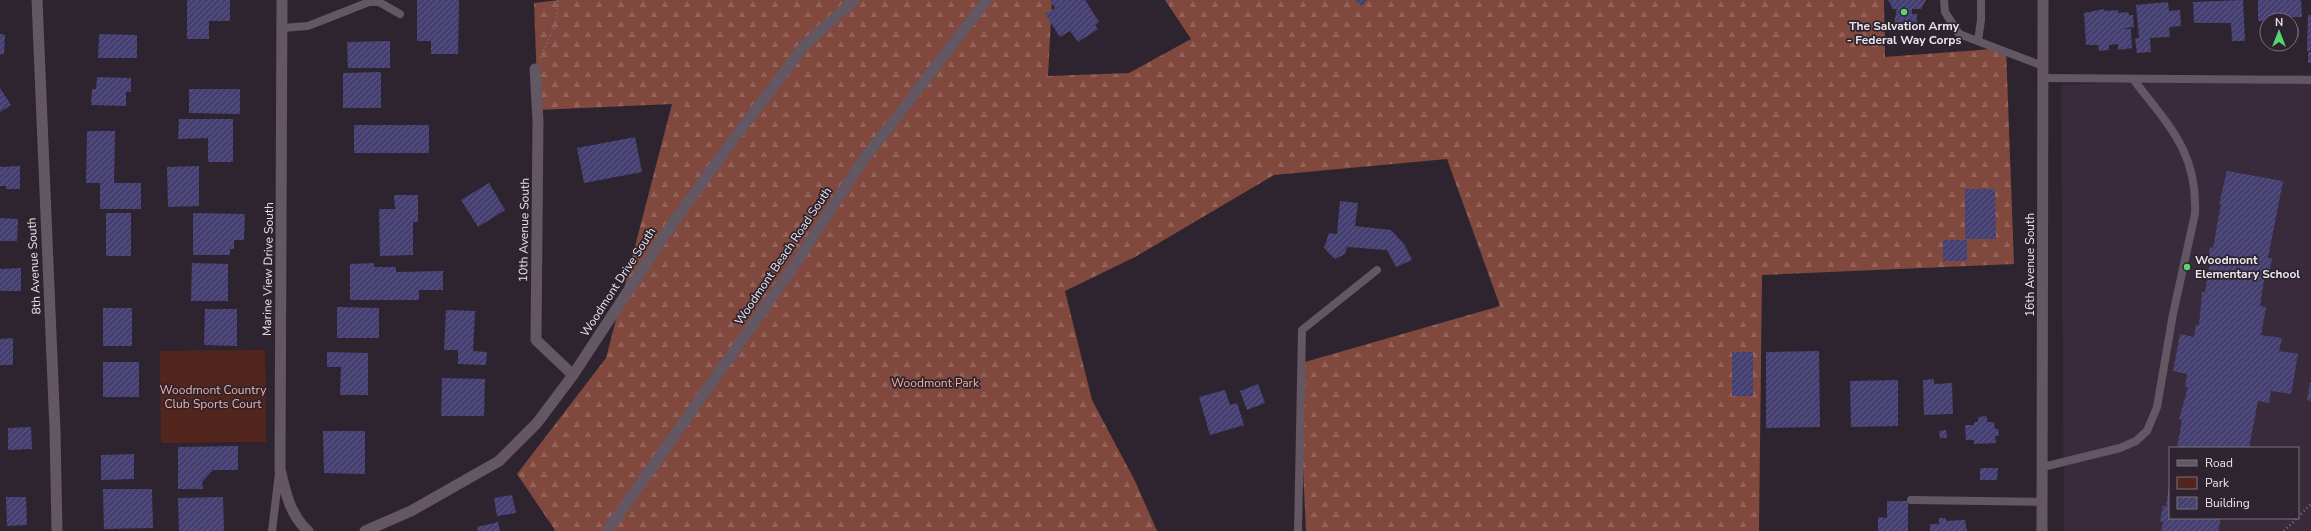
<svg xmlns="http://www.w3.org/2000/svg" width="2311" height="531" viewBox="0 0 2311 531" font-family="'Nunito Sans',sans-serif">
  <defs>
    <pattern id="forest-firs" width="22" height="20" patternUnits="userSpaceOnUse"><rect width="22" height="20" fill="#81483d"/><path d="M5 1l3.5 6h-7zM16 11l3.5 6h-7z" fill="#936259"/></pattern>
    <pattern id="building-hatch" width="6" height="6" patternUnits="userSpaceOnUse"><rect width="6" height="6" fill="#454071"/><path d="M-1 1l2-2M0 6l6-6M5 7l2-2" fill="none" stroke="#605b85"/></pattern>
  </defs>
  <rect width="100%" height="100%" fill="#2d242f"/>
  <!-- built -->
  <path fill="#392b3b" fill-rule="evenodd" d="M2311,74V531H2064L2061,85ZM2170,448H2298V518H2170Z"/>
  <!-- forest -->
  <path fill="url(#forest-firs)" d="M559,0H1052L1048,76L1129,73L1191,39L1165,0H1884L1885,57L2006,48L2014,264L1762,275L1759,531H1306L1298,364L1500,306L1447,159L1274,175L1135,257L1065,291L1092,400L1135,481L1157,531H553L555,530L517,474L606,358L672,104L538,110L534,3Z"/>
  <!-- green -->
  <path fill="#53261d" d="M265,350L266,442L161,443L160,351Z"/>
  <!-- building -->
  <path fill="url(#building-hatch)" d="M187,0H230V21H209V39H187Z
    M417,0H459L458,54H431V41H417Z
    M1050,0H1085L1099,22L1095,25L1098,29L1078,42L1070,31L1060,37L1045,14L1055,8Z
    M1354,0H1367L1362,6Z
    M1888,0H1926L1921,9H1912V14H1917V22L1911,23H1894L1897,9H1893Z
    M2243,0L2245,41H2232L2231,23H2194L2193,2Z
    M2258,0H2301L2302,17H2292V20H2267V27H2265V21H2258Z
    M2168,2L2169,11L2180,10L2181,26L2169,27L2170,37L2150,38L2151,52L2137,53L2135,38H2139L2136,5Z
    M2104,9L2105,11L2118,10V13L2128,12L2129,15H2133L2134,27L2121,29H2131L2132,48L2118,50V44L2109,45V50L2099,51L2098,45H2086L2084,13Z
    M2308,15H2311V51H2307Z
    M2293,28H2299V36H2293Z
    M0,34L5,35L4,54H0Z
    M99,34L137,35V58H98Z
    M390,41V68H348L347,42Z
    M2308,52H2311V63H2308Z
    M381,72V108H343V73Z
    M97,77L131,78V92H126V106L91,105L92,89H96Z
    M0,88L11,105L0,112Z
    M189,89H240V114L189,113Z
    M179,119H233V162H208V138L178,139Z
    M354,125H429V153H354Z
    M87,131H115L114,183H141V209H100V183H86Z
    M635,137L642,172L584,183L577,148Z
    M20,166V189H6V186H0V167Z
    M199,166V206L168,207L167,167Z
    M2227,171L2283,181L2268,258H2272L2269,274H2265L2260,306L2266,307L2261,335L2282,338L2279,351L2298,354L2291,394L2271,391L2269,403L2258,401L2249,448H2177L2182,420L2179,419L2188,387H2185L2187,374L2173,371L2180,334L2194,337L2196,325H2199L2202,292H2205L2210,263H2208L2210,247L2213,248L2221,204H2219Z
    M489,183L505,210L478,227L461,200Z
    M1965,189H1995L1996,239H1965Z
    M394,195H418V222H413V255L380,256L379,209H395Z
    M1340,201L1358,203L1355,226L1391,230L1404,244L1412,260L1396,267L1387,250L1347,247L1345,254L1335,259L1324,248L1329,233L1337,234Z
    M106,213H131V256H106Z
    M193,213L245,214L244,240H234V249H230V255H193Z
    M0,218L18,219L17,241H0Z
    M1943,240H1967V261H1943Z
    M192,263L228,264V301H191Z
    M374,263V267H396V272L443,271V290H419V300H350V264Z
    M21,268V291H0V269Z
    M337,307L379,308V338H337Z
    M103,308H132V346H103Z
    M205,309H237V346L204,345Z
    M446,310L475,311L473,351L487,352L486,365L458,364V350H444Z
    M13,338V365H0V339Z
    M1819,351L1820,427L1766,428V352Z
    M327,352L368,353V395H340L341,367H327Z
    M1732,352H1753V396H1732Z
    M103,362H139V397H103Z
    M442,378L485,379L484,416H441Z
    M1934,379V384L1952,383L1953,414L1924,415L1923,380Z
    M1898,380V426L1851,427L1850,381Z
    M2310,383H2311V401L2307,400Z
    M1258,384L1265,403L1247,410L1240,391Z
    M1225,390L1230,405L1237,403L1244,425L1210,435L1199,397Z
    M1987,416V422H1994L1995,429H1998L1999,436H1995L1996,443L1974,444V440H1966L1965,425H1974V422H1978V417Z
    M31,427L32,449L8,450V428Z
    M1946,430L1947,438H1940L1939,431Z
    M323,431H365V474L324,473Z
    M238,446V470H213L202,482L203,489H178V447Z
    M134,454V479L101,480V455Z
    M1980,468H1998L1997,480H1980Z
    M2169,488L2170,518H2221L2218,531H2161L2163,522L2160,521L2163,506H2166Z
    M103,489H152L153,528L104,529Z
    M512,495L516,513L497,516L494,498Z
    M6,497H26L27,525L7,526Z
    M223,497L224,531H179L178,498Z
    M1887,501H1908V531H1878V517L1887,518Z
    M1939,518H1946V521L1965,520L1967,531H1930V524H1939Z
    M498,522L500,531H478L477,527Z"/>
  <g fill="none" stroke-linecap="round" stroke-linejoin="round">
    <!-- path -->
    <path stroke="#777079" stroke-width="2.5" stroke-dasharray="1 3" stroke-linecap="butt" d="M540,58L556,23L558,0
      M2284,531L2311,504"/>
    <!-- service -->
    <path stroke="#625763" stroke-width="8" d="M1944,0L1945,12L1959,34L2043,66
      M282,28L308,26L369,2H379L400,14
      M1978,41L1981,20V0
      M2043,78L2311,80
      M2043,467L2120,448L2136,441L2147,431L2157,407L2173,314L2195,214C2198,152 2168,125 2133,79
      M1911,500L2043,502
      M272,531L279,473
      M1298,531L1302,330L1377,270"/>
    <!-- minor -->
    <path stroke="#625763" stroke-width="11" d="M37,0L55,430L57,531
      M535,69L538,121L536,340L573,375
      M607,531L792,269L861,163L987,0"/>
    <!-- secondary -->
    <path stroke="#625763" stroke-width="11" d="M282,0L280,469C285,491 290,515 308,531
      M365,531L411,511L499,461L537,423L573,375L668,230L735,137L804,46L854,0
      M2042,531L2043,0"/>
  </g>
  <!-- markers -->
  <g fill="#59d56f" stroke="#2d242f" stroke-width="1.5">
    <circle cx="1904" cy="12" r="4"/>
    <circle cx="2187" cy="267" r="4"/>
  </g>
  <g text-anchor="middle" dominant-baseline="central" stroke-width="3.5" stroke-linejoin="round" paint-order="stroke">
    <!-- poi labels -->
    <g font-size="12" font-weight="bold" fill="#ebe5ec" stroke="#2d242f">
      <text x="1904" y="26">The Salvation Army<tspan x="1904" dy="14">- Federal Way Corps</tspan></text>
      <text x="2195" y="260" text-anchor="start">Woodmont<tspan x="2195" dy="14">Elementary School</tspan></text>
    </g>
    <!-- street labels -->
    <g font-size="12" fill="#ebe5ec" stroke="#2d242f">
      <text transform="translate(524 230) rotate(-89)">10th Avenue South</text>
      <text transform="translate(783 256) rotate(-56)">Woodmont Beach Road South</text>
      <text transform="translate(2030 265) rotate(-90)">16th Avenue South</text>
      <text transform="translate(34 266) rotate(-93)">8th Avenue South</text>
      <text transform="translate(268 269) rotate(-89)">Marine View Drive South</text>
      <text transform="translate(618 282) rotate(-57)">Woodmont Drive South</text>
    </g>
    <!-- park labels -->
    <g font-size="12" fill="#f5ad9e" stroke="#2d242f">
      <text x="935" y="383">Woodmont Park</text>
      <text x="213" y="390">Woodmont Country<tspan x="213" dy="14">Club Sports Court</tspan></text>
    </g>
  </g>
  <!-- legend -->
  <rect x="2169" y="447" width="130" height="72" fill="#2d242f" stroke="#79717b"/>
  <rect x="2177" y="460" width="20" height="6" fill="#625763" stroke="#79717b"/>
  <text x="2205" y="467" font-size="12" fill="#ebe5ec">Road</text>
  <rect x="2177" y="477" width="20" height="12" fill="#53261d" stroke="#79717b"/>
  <text x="2205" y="487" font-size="12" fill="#ebe5ec">Park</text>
  <rect x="2177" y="497" width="20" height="12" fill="url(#building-hatch)" stroke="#79717b"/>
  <text x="2205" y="507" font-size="12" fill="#ebe5ec">Building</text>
  <!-- north arrow -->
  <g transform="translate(2279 32)"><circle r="19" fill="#2d242f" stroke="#79717b"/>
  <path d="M0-3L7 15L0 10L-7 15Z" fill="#59d56f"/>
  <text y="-6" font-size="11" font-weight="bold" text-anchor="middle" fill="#ebe5ec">N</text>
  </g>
</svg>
